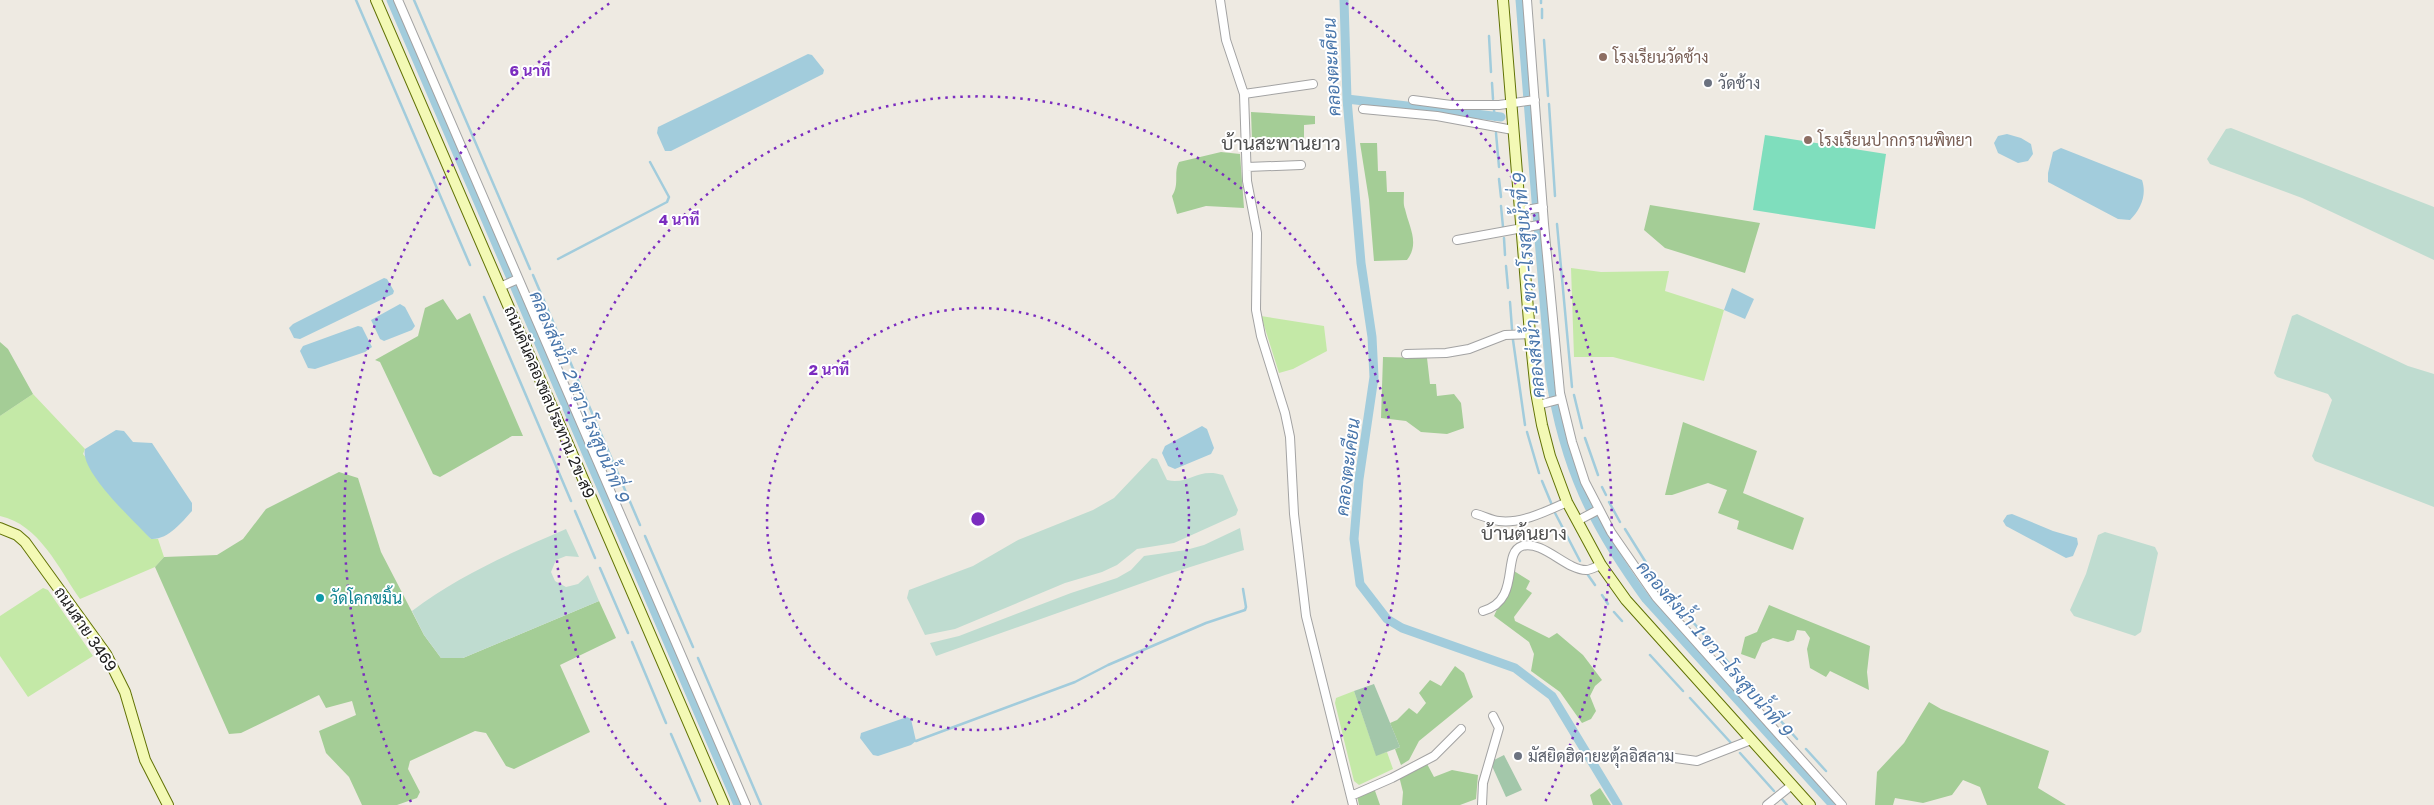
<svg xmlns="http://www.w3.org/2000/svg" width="2434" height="805" viewBox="0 0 2434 805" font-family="'Golos Text',Sarabun,sans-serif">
  <rect width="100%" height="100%" fill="#eeeae2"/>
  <!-- grass -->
  <path fill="#c4e9a7" d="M1571,268L1601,272L1669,271L1665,291L1724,310L1704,381L1613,357H1574Z
    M1261,316L1324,326L1327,351L1293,369L1279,373Z
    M33,394L85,449L83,454L151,539H158L164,557L155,567L80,599C59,569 39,524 0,516V416Z
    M43,588L48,590L93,656L28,697L0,656V616Z
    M1354,691L1376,755L1387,752L1393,769L1359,785L1354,781L1335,703L1336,698Z"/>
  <!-- forest -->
  <path fill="#a4cd96" d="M1251,112L1315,116V124L1304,125V144L1252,141Z
    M1360,143H1377L1378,171H1386L1387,192H1404C1404,198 1403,204 1405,209C1409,227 1420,243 1407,260L1374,261L1369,200Z
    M1221,152L1240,154L1244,208L1206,206L1177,214L1172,196C1180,183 1173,174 1179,162Z
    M1650,205L1760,223L1745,273L1665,248L1644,230Z
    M443,299L457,320L470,313L523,436H512L440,477L433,474L380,362L375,360L418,336L425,308Z
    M0,342L8,349L33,394L0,416Z
    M1383,357L1427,358L1430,384H1436L1437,396L1454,394L1461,403L1464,428L1447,434L1421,432L1406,421L1381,418Z
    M1683,422L1757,451L1743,493L1804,518L1793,550L1737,529L1739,521L1718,513L1727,490L1708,483L1672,495H1665Z
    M339,472L358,478L381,552L424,635L441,658H463L599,601L616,638L560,665L590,732L514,769L506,766L486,733L475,731L410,761L408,769L420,792L417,798L397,805H362L349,777L326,753L319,731L356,715L352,701L326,708L319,695L241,733L229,734L155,567L164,557L217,555L243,539L266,509Z
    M1514,571L1530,581L1526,589L1532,593L1514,617L1515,621L1549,638L1557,633L1583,655L1602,680L1595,686L1590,696L1596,711L1591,719L1582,723L1560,692L1531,671L1534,654L1529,642L1494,616Z
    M1769,605L1870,646L1867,672L1869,690L1830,671L1826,677L1810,668L1807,649L1810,638L1805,631L1797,630L1794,640L1788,642L1773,638L1762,643L1755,659L1741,654L1745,637L1757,632Z
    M1455,666L1464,673L1473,697L1419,741L1409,760L1401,765L1395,749L1400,747L1390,723L1397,720L1409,708L1417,714L1426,703L1419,693L1430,680L1441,686Z
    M1929,702L1941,709L2049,751L2038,788L2066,805H1987L1980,787L1963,780L1952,795L1923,803L1895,798L1893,805H1875L1877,772L1904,743Z
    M1426,762L1434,777L1452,770L1478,775L1476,799L1460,805H1402L1403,792L1399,776Z
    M1374,788L1380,805H1359L1357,795Z
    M1600,788L1611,805H1593L1590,795Z"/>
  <!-- wetland -->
  <path fill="#bfdcd0" d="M2231,128L2434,207V260L2302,198L2210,164L2207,159L2226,129Z
    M2297,314L2408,366L2434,374V507L2315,461L2312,456L2332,400L2328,394L2277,377L2274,373L2292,316Z
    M1152,458L1157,459L1167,480C1190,485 1197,467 1223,475L1238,510L1236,515L1174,543L1137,549L1117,565L1102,572L1065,583L955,629L925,635L907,598L909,590L973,566L1018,540L1093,510L1114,498Z
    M1240,528L1244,550L1165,575L936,656L930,643L959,636L1071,593L1117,578L1131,570L1144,556L1186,550L1204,545Z
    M566,529L579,557L566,556L556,560L551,572L555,581L566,587L578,584L588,575L599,601L463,658H441L424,635L412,611C459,575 511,553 566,529Z
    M2105,532L2155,547L2158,553L2141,632L2135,636L2074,616L2070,610L2086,574L2098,535Z"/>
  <!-- cemetery -->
  <path fill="#a3c7aa" d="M1374,684L1400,747L1376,756L1354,691Z
    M1504,755L1522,790L1506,797L1492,766L1494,760Z"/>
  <!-- pitch -->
  <path fill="#7fdebd" d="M1765,135L1886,154L1875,229L1753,210Z"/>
  <!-- water -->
  <path fill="#a2ccdc" d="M808,54L812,55L824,70L823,74L671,151H665L657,133L658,127Z
    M2007,134L2021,138L2031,144L2033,154L2028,161L2018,163L1998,153L1994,143L1998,136Z
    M2061,148L2142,180C2147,195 2141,209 2130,220L2118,219L2048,182V173L2053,152Z
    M384,278L387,279L394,291L393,294L300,339L294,338L289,328L293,324Z
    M1732,288L1754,299L1745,319L1724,310Z
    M400,304L405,307L415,326L412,330L384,341L380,339L371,320Z
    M358,326L362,327L372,347L365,352L315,369L308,368L300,351L303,346Z
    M1202,426L1207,429L1214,448L1211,454L1175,469L1168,466L1162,453L1165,446Z
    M116,430L124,431L133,442L152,443L192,503V511C182,522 168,540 151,539C136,523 79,471 85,449Z
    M2012,514L2053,531L2077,538L2078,544L2073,556L2066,558L2006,526L2003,521L2007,515Z
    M907,717L911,719L916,741L911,745L878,756L873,755L860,738L861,733Z"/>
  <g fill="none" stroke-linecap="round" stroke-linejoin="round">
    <!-- stream -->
    <path stroke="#a2ccdc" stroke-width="2.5" d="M356,0L470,265
      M414,0L530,269
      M1541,0V3
      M1542,9V18
      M1489,36L1491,72
      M1544,40L1548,96
      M1492,83L1493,99
      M1549,104L1555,196
      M1494,110L1495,120
      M1496,133L1499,167
      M1499,179L1501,197
      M1501,206L1503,227
      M1557,224L1572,387
      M1504,238L1505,255
      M558,259L667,202L669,197L650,162
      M1506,266L1508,288
      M533,275L640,525
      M484,297L571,501
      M1510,302L1512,329
      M1513,340L1525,425
      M1574,395L1582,428
      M1527,432L1539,473
      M1585,438L1598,475
      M1542,481L1552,505
      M1602,487L1606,495
      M1609,502L1620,522
      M575,511L595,558
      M1554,511L1580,561
      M1625,529L1650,569
      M645,536L693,647
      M600,568L628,633
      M1588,575L1595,585
      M1655,575L1677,604
      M1602,595L1608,604
      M1614,612L1622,621
      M1684,612L1744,680
      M632,642L666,723
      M1650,655L1683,691
      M698,658L761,805
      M1751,688L1797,739
      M1690,698L1732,744
      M671,734L700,801
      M916,741L1075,682L1108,665L1206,623L1245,610L1246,607L1243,589
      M1806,749L1826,771
      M1740,753L1774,791
      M1781,798L1787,805"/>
    <!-- canal -->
    <path stroke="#a2ccdc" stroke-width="9" d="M391,0L738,805
      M1344,0L1347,99L1361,263L1372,337L1374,377L1359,479L1354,539L1360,584L1387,619L1402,628L1515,668L1552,696L1618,805
      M1520,0L1550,376C1564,467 1592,525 1646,599L1833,805
      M1347,99L1501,117"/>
    <defs>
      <path id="street" d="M398,0L746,805
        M1220,0L1226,40L1244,94L1247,181L1257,233L1256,310L1261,336L1285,413L1290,437L1294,514L1306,616L1353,805
        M1527,0L1544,224L1560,393L1572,442L1585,482L1611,532L1656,597L1842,805
        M1244,94L1313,84
        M1413,100L1451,105H1499L1535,100
        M1363,109L1437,116L1513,130
        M1247,167L1301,165
        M1520,211L1543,207
        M1457,240L1544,224
        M500,287L518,279
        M1406,354L1446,353L1469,349L1505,335L1530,334
        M1538,405L1561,399
        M1476,514C1484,516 1491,520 1499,521C1521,524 1547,511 1567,502
        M1577,521L1598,510
        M1483,611C1522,600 1501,553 1522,546C1543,540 1566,570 1586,570C1591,570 1597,566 1601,565
        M1668,757L1697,761L1751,740
        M1351,796L1392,778L1434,756L1461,729
        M1482,805L1483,783L1499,728L1493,716
        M1767,805L1792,785"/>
      <path id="secondary" d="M376,0L724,805
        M1503,0L1530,334L1536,392L1542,425L1550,456L1567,502L1601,565L1626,600L1810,805
        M0,528L17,535L25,542L106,654L125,692L145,760L168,805"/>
    </defs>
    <!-- street casing -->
    <use href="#street" stroke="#a3a3a3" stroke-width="10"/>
    <!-- secondary casing -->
    <use href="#secondary" stroke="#617205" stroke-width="12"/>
    <!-- street -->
    <use href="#street" stroke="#fff" stroke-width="8"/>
    <!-- secondary -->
    <use href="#secondary" stroke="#f3f9b5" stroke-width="10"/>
  </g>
  <!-- distance rings -->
  <g fill="none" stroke="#7b2cbf" stroke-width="2.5" stroke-dasharray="2.5 5">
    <circle cx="978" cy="519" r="211"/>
    <path d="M666 805A423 423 0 1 1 1290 805"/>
    <path d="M411 802A634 634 0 0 1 610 3M1346 3A634 634 0 0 1 1545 802"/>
  </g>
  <!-- markers -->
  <g fill="#8d6e63" stroke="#fff" stroke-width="2">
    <circle cx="1603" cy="57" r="5"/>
    <circle cx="1808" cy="140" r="5"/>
  </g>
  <g fill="#6b7280" stroke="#fff" stroke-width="2">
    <circle cx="1708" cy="83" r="5"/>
    <circle cx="1518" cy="756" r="5"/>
  </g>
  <circle fill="#0f9aa8" stroke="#fff" stroke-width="2" cx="320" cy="598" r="5"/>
  <g text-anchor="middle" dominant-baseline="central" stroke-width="4" stroke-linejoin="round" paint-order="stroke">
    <!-- education labels -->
    <g font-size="16" fill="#785e54" stroke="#fff" text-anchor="start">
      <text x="1613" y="57">โรงเรียนวัดช้าง</text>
      <text x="1818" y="140">โรงเรียนปากกรานพิทยา</text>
    </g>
    <!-- worship labels -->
    <g font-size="16" fill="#5b616d" stroke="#fff" text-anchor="start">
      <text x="1718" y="83">วัดช้าง</text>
      <text x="1528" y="756">มัสยิดฮิดายะตุ้ลอิสลาม</text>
    </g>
    <!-- street labels -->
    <g font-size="16" fill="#1c1c1c" stroke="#fff">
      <text transform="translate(550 402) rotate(67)">ถนนคันคลองชลประทาน 2ข-ส9</text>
      <text transform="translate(86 629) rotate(56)">ถนนสาย 3469</text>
    </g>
    <!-- culture labels -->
    <g font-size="16" fill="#0d838f" stroke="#fff" text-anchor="start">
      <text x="330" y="598">วัดโคกขมิ้น</text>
    </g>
    <!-- water labels -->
    <g font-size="18" font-style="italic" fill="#4976ab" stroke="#fff">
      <text transform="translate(1331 67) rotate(-93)">คลองตะเคียน</text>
      <text transform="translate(1528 286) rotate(-95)">คลองส่งน้ำ 1 ขวา-โรงสูบน้ำที่ 9</text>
      <text transform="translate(580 396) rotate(67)">คลองส่งน้ำ 2 ขวา-โรงสูบน้ำที่ 9</text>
      <text transform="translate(1347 467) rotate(-83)">คลองตะเคียน</text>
      <text transform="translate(1715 648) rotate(49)">คลองส่งน้ำ 1 ขวา-โรงสูบน้ำที่ 9</text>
    </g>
    <!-- quarter labels -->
    <g font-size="19" fill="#4f4f4f" stroke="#fff">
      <text x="1281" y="142">บ้านสะพานยาว</text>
      <text x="1524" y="532">บ้านต้นยาง</text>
    </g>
  </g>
  <circle cx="978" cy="519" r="8" fill="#7b2cbf" stroke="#fff" stroke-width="2.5"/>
  <g font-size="15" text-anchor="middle" font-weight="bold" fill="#7b2cbf" stroke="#fff" stroke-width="4" stroke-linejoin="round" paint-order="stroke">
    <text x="530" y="76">6 นาที</text>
    <text x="679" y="225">4 นาที</text>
    <text x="829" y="375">2 นาที</text>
  </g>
</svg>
